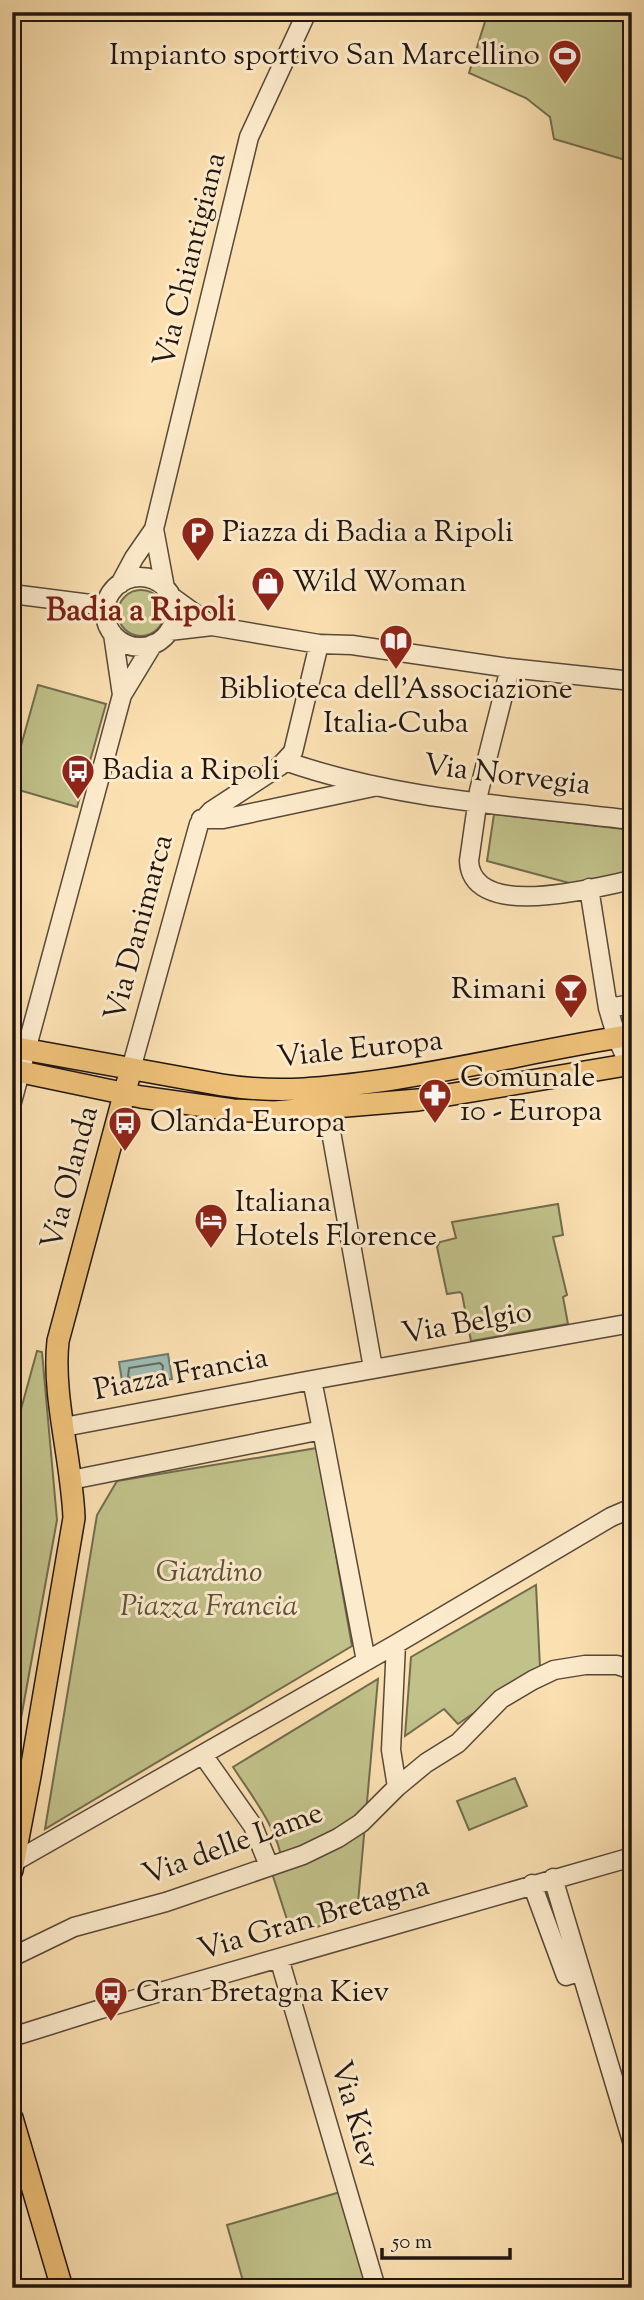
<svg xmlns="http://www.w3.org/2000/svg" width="644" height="2300" viewBox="0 0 644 2300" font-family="'Sorts Mill Goudy',serif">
  <rect width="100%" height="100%" fill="#fbe0b1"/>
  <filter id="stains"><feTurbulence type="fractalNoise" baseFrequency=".00286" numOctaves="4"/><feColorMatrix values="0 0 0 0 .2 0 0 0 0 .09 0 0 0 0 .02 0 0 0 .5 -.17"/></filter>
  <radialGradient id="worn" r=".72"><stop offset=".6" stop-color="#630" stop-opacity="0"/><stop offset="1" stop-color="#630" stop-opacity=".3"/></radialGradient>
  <!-- green -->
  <path fill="#c1c18a" stroke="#726c4e" stroke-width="2" d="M488,12H632V162L554,139L550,117L526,98L469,73Z
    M118 613a23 23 0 1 1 46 0a23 23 0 1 1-46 0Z
    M38,685L106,704L77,807L12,788V778Z
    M494,814L632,830V873L573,884L487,861Z
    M558,1204L563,1235L553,1237L567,1295L563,1297L568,1324L471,1341L462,1294L460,1292L447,1294L437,1247L440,1242L456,1238L452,1222Z
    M37,1351L42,1352L57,1520L12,1768V1442Z
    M317,1448L352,1646L45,1829L97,1515L117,1481Z
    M536,1585L540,1667L458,1724L444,1709L405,1736L411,1657Z
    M378,1679L357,1914L292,1935L271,1870L283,1866C278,1828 253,1798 233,1767Z
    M515,1778L527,1806L469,1830L457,1801Z
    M347,2190L375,2285L364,2288H245L227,2225Z"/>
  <!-- water -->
  <path fill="#9fbcb1" stroke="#6d7a71" stroke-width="2" d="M168,1354L172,1379L123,1387L119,1362Z"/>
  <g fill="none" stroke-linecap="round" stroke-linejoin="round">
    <!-- shore -->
    <path stroke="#606961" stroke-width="2" d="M160,1363L163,1366L162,1374L132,1379L128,1377L129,1368Z"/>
    <defs>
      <path id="minor" d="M154,529L165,588
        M105 612a35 35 0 1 1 70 0a35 35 0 1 1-70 0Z
        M120,584L134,558L154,529L249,137L307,12
        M12,594L106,606
        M172,597L212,626
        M169,631L212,626L319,644L352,645L510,668L632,681
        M113,634L122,695
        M510,668L479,791L469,861C472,922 596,887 632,880
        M285,761C396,800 516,806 632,820
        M201,819H223L373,787
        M589,888L608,1008L617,1038L632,1071
        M608,1008L632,1004
        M131,1069L199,824L211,811L280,766L293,752L319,644
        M12,1102L122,695L153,644
        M327,1109L373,1368
        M312,1380L632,1323
        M64,1427L312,1380L322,1430L71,1480
        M322,1430L366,1661
        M396,1644L391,1750L397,1787
        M203,1755L253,1826L269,1866
        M14,1862L396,1644L611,1517L632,1508
        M553,1878L632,2141
        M532,1884L566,1976L581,1971
        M12,1957L74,1927L166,1902L303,1855L338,1838L361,1823L397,1787L426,1763L458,1743L501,1699L533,1680L554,1670L585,1665H617L632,1670
        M279,1958L376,2288
        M12,2037L101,2009L632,1857"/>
      <path id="major" d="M12,1047L222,1085C278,1094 330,1088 386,1080C468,1068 549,1048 632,1035
        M12,1070L141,1097L233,1110L274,1112L418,1100L632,1064
        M12,1870L30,1776L74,1518C72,1461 52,1396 58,1341L131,1069
        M12,2118L62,2288"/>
    </defs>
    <!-- minor casing -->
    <use href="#minor" stroke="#584839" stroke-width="21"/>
    <!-- major casing -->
    <use href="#major" stroke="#221611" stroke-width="24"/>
    <!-- minor -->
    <use href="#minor" stroke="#fcebcc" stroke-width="18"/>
    <!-- major -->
    <use href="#major" stroke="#eec078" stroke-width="21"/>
  </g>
  <!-- icons -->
  <defs>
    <symbol id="stadium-pin" viewBox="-11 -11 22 30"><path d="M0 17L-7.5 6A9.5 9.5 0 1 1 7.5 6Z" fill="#8f2418" stroke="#fcebcc"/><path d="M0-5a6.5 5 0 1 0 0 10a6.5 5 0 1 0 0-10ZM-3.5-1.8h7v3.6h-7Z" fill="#fff"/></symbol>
    <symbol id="parking-pin" viewBox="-11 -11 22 30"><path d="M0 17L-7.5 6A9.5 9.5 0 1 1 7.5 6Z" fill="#8f2418" stroke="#fcebcc"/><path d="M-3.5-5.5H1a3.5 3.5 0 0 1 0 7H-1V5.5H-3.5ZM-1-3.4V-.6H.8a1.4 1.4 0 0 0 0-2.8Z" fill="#fff"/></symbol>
    <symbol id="shop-pin" viewBox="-11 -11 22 30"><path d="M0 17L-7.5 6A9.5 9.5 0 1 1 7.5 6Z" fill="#8f2418" stroke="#fcebcc"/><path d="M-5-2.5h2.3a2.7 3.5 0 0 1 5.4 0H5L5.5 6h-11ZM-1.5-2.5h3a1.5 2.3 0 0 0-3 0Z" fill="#fff"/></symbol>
    <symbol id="library-pin" viewBox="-11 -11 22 30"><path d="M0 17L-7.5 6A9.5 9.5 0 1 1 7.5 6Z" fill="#8f2418" stroke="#fcebcc"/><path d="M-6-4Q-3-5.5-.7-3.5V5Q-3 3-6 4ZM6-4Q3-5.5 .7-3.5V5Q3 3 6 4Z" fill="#fff"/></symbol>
    <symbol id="bus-pin" viewBox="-11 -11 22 30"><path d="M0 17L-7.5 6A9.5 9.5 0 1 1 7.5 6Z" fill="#8f2418" stroke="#fcebcc"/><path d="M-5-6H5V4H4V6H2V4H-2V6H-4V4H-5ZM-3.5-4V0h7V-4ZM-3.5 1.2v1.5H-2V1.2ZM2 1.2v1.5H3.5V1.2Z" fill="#fff"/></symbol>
    <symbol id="bar-pin" viewBox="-11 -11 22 30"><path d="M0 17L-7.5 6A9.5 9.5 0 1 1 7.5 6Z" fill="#8f2418" stroke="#fcebcc"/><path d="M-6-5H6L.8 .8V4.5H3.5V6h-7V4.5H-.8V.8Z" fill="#fff"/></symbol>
    <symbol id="pharmacy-pin" viewBox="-11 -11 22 30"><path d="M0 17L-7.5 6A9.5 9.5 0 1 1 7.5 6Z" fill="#8f2418" stroke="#fcebcc"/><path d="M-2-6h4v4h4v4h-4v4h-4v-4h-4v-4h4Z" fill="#fff"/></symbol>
    <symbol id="hotel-pin" viewBox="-11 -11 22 30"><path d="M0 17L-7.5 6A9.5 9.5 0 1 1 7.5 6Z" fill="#8f2418" stroke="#fcebcc"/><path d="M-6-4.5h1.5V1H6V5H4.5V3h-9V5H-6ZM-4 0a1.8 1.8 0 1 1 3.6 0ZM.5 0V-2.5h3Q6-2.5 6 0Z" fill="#fff"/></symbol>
  </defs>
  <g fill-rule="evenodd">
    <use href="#stadium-pin" x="546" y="37" width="38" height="52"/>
    <use href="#parking-pin" x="179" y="514" width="38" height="52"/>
    <use href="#shop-pin" x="249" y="564" width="38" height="52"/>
    <use href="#library-pin" x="377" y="622" width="38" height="52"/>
    <use href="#bus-pin" x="59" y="752" width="38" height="52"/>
    <use href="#bar-pin" x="552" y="971" width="38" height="52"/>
    <use href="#pharmacy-pin" x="416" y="1076" width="38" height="52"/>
    <use href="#bus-pin" x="106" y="1104" width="38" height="52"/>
    <use href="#hotel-pin" x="192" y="1201" width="38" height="52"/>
    <use href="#bus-pin" x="92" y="1974" width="38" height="52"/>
  </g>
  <g text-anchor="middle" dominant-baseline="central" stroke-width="6" stroke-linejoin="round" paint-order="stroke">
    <!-- poi labels -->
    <g font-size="30" fill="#221611" stroke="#fcebcc" text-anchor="start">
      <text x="540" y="56" text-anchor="end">Impianto sportivo San Marcellino</text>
      <text x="222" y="533">Piazza di Badia a Ripoli</text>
      <text x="292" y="583">Wild Woman</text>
      <text x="396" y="690" text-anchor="middle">Biblioteca dell'Associazione<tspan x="396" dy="34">Italia-Cuba</tspan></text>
      <text x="102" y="771">Badia a Ripoli</text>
      <text x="546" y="990" text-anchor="end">Rimani</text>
      <text x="460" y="1078">Comunale<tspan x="460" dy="34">10 - Europa</tspan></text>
      <text x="150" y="1123">Olanda Europa</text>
      <text x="235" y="1203">Italiana<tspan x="235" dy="34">Hotels Florence</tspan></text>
      <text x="136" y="1993">Gran Bretagna Kiev</text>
    </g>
    <!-- street labels -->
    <g font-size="30" fill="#221611" stroke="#fcebcc">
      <text transform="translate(191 260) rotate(-76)">Via Chiantigiana</text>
      <text transform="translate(507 776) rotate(7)">Via Norvegia</text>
      <text transform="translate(140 928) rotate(-75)">Via Danimarca</text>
      <text transform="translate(360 1050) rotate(-6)">Viale Europa</text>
      <text transform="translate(71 1178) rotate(-75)">Via Olanda</text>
      <text transform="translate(467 1324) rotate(-10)">Via Belgio</text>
      <text transform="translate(181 1375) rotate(-11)">Piazza Francia</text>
      <text transform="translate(233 1845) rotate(-20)">Via delle Lame</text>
      <text transform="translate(314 1919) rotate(-16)">Via Gran Bretagna</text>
      <text transform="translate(354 2115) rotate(74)">Via Kiev</text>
    </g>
    <!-- park labels -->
    <g font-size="30" font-style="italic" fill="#5a523b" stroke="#fcebcc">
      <text x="209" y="1573">Giardino<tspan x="209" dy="34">Piazza Francia</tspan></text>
    </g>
    <!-- neighbourhood labels -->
    <g font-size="32" font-weight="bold" fill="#7a1f14" stroke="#fcebcc">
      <text x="141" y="612">Badia a Ripoli</text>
    </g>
  </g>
  <!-- margin -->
  <rect width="644" height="2300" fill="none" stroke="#fbe0b1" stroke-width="42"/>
  <rect x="14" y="14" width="616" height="2272" fill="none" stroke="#221611" stroke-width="3.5"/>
  <rect x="21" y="21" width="602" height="2258" fill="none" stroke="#221611" stroke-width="2"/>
  <!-- scale -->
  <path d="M382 2248v10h128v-10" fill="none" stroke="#221611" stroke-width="3.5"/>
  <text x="392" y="2248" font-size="21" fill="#221611" stroke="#fcebcc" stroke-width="5" paint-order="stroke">50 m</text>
  <rect width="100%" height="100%" filter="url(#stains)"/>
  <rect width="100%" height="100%" fill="url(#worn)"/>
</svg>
